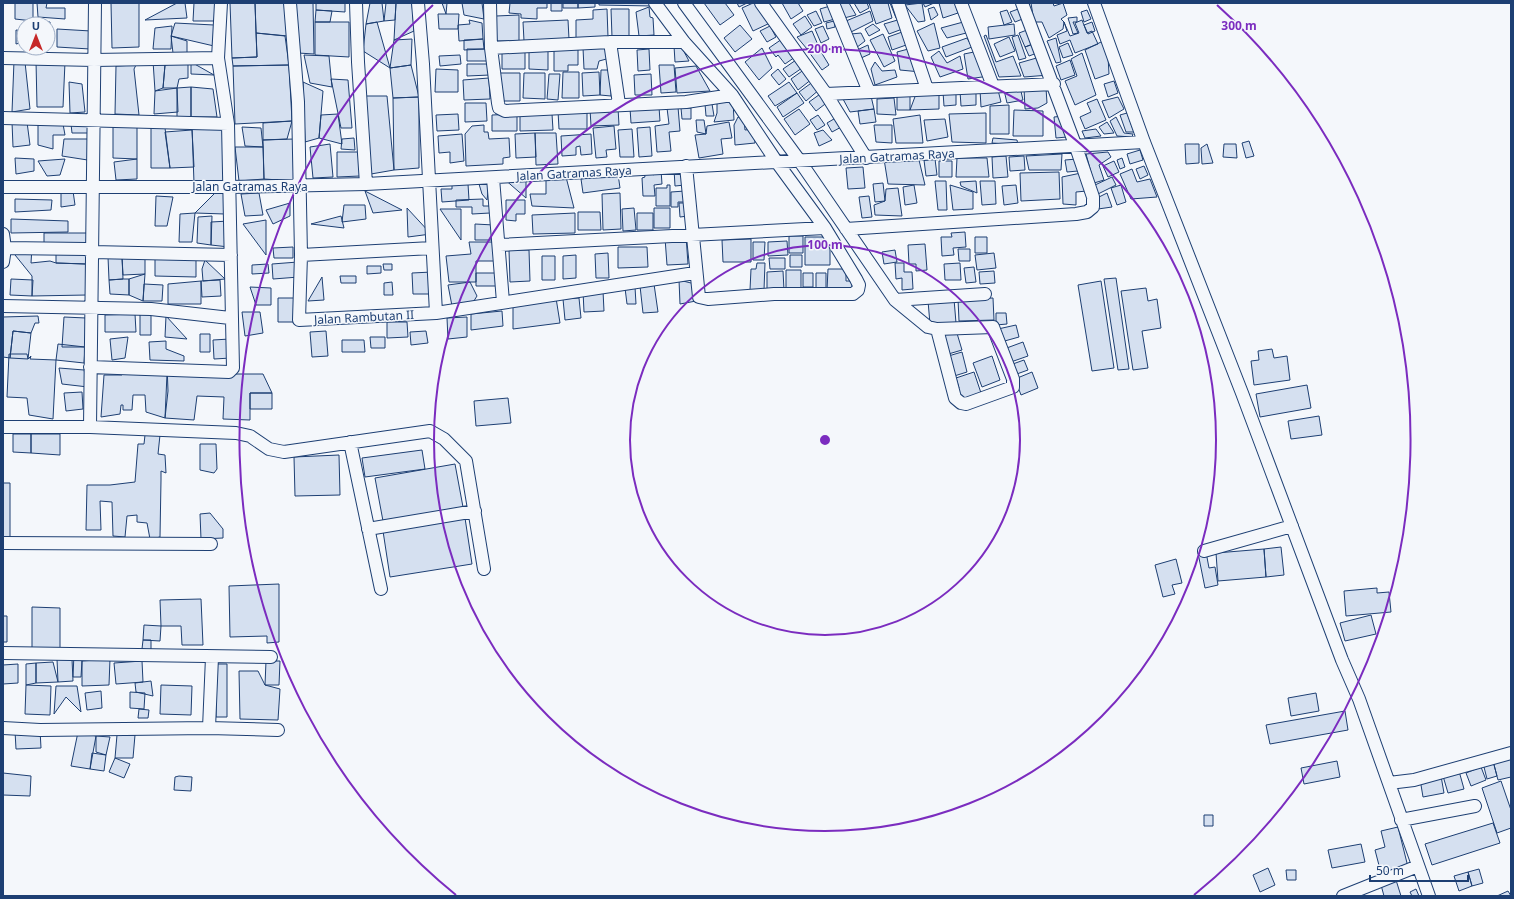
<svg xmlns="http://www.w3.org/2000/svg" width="1514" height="899" viewBox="0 0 1514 899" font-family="'Noto Sans',sans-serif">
  <rect width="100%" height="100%" fill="#f4f7fb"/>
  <!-- building -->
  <path fill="#d5e0f0" stroke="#1d3f73" d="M15,3H33V21L15,19Z
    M37,3H47L46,8H65V19L38,17Z
    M111,3H139V47L112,48Z
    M177,3H185L187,18L145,20Z
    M194,3H219L218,21H193Z
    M230,3H255L257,57L232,58Z
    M255,3H286L288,36L256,33Z
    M295,3H313L314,54L298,53Z
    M316,3H345V12L316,10Z
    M370,3H382L384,21L366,24Z
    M386,3H396L395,20L384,21Z
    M396,3H412L414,31L394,40Z
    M442,3H447L446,14Z
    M462,3H482L484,19L464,15Z
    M510,3H547V8H537V19L521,18V14L509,13Z
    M551,3H562V11H551Z
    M563,3H578V8H563Z
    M578,3H595V7L578,8Z
    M599,3H650L653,6L599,5Z
    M704,3H725L734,15L720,25Z
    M737,3H747L739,7Z
    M753,3H756L770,23L753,31L742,8Z
    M782,3H798L803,11L791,19Z
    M838,3H849L856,15L844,18Z
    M854,3H867L869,8L860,13Z
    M869,3H888L892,18L876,24Z
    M890,3H894L901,15L896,18Z
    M922,3L925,21L918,22L905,5Z
    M923,3H934L925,7Z
    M939,3H955L958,13L943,18Z
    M1031,3H1053L1054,6L1063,3L1067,15L1061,19L1064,22L1063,29L1049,38L1042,22H1034Z
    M830,6L835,19L824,22L820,9Z
    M649,7L650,17L653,18L654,35L639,36L636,12Z
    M934,7L938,15L931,20L928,9Z
    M1021,8L1025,18L1015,22L1010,12Z
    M607,9L608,37L576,38V20L593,19V10Z
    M611,9H629V36L612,37Z
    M316,10L332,11L330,22H315Z
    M1007,10L1012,22L1004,25L1000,12Z
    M1087,10L1091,19L1084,22L1081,12Z
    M816,11L822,23L814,26L807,15Z
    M870,11L873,21L851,32L846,21Z
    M438,14H459L458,29H439Z
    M519,15V41H496V16Z
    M805,16L812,27L801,35L793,24Z
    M1077,17V22H1073L1078,33L1073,34L1068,18Z
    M901,19L905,28L889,34L884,24Z
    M469,20L482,23L483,39L459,41L458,25L470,24Z
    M568,20L569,39L524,41L523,22Z
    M1082,20L1087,33L1092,31L1098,44L1075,53L1070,40L1060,44L1057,35L1067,31L1064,22L1070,36L1079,33L1075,23Z
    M834,21L835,27L827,29L826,23Z
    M967,21L970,32L947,38L941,28Z
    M38,22H50V46H48V24H38Z
    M315,22H349V57L315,55Z
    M377,22L390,68L363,51L366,24Z
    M1092,22L1095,31L1088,34L1084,25Z
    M175,23L214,25V46L171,36Z
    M934,23L940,48L928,51L917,31Z
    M873,24L880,30L869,36L865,29Z
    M1014,24L1015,35L989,39L988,27Z
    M740,25L752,39L735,52L724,38Z
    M172,26L171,49H153L155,28Z
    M770,26L776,37L767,42L760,31Z
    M823,26L829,39L821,43L815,29Z
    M57,29L91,31L90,49L57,47Z
    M16,30L24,31V42L16,44Z
    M1027,30L1033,44L1025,47L1019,33Z
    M812,31L818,45L807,49L797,37Z
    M905,31L909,44L892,50L888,37Z
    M256,33L285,36L289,65L233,66L232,58L257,57Z
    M861,33L865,41L856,48L851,34Z
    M883,34L895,61L884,67L870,40Z
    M986,35L996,62L1013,56L1021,76L999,77L984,36Z
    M1018,35L1026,58L1019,60L1012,37Z
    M171,36L187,41V54L173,53Z
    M1009,37L1015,51L1000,57L994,44Z
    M967,38L972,47L946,57L942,47Z
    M1056,38L1061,62L1056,63L1047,41Z
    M412,39L411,65L390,68L394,40Z
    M483,39L484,49L464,50V40Z
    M782,39L795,57L785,64L778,55L776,57L769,48Z
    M1107,39L1109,74L1095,79L1085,50Z
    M1068,43L1073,55L1063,58L1059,47Z
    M1033,44L1037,53L1029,56L1025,47Z
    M868,45L870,54L861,58L857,50Z
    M614,46V57L599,61L597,69H584L583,48Z
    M674,46H681L689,61L675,62Z
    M578,47V65H568V71H554V48Z
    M818,47L829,65L822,70L809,52Z
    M762,48L772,68L759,80L745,62Z
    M912,48L921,72L900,70L897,52Z
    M467,49H487V61H467Z
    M649,49L650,70L638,71L637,50Z
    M529,50H548V70L529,69Z
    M939,51L947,63L960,56L963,69L940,77L931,57Z
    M979,51L989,76L968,79L964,54Z
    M502,52H525V69H502Z
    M1082,53L1096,95L1075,105L1065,81L1077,76L1071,59Z
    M304,55L329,56L332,87L310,83Z
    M460,55L461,64L440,66L439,56Z
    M1040,57L1049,75L1024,77L1019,63Z
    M796,60L802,68L789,77L783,69Z
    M1070,60L1075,75L1061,80L1056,66Z
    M14,61L25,62L30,109L12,112Z
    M36,61L65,62L63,107H37Z
    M153,61L165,65L163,88L155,91Z
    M188,62V78L179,79L177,88H163L165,65Z
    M191,62L214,75L191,74Z
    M875,62L882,71L895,70L897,77L875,85L871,69Z
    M467,64H490V75L467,76Z
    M136,65L134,69L139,115L115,114L116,66Z
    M289,65L292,121L235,124L233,66Z
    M411,65L419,97L393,98L390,68Z
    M659,65H674L676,92L661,93Z
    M696,66L710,91L677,93L675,68Z
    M436,69L458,70V92H435Z
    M778,69L786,79L779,85L771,75Z
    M805,69L812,79L798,90L791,79Z
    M601,70H612L611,96L600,95Z
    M563,72H579V98H562Z
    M599,72L600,95L583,96L582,73Z
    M500,73H520V101H500Z
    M524,73H545V99L523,98Z
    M549,74H560L558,100L547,99Z
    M651,74L652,95H635L634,75Z
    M489,78L490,99L464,100L463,80Z
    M331,79L348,80L352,128H341Z
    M814,81L820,89L806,101L799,92Z
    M1114,81L1118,93L1108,97L1104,84Z
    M69,82L82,84L85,112L70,113Z
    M303,82L323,91L319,138L305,142Z
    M789,82L797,93L775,106L768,96Z
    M191,87L213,89L217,117H191Z
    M191,87V120L177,117V88Z
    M1020,87L1023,100L1007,103L1004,90Z
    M177,88L178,112L154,114L155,91Z
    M1024,88H1046L1047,103L1038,108L1025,109Z
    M976,90V105L961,106L960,91Z
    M980,90H998L1001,102L981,107Z
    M939,91V109L910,110L916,94Z
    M823,92L829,101L816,111L809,102Z
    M943,92H956V105L944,106Z
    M797,93L804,103L783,117L777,107Z
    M365,96H387L394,170L371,174Z
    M871,96L874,109L850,112L843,99Z
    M897,96H910V110H897Z
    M419,97V168L394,170L393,98Z
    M1118,97L1124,109L1109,118L1102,101Z
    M894,98L896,115L877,114V99Z
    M1097,99L1106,120L1085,129L1080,117L1091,112L1087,103Z
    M733,101L734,120L714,122L717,113V102Z
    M465,103H486L487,121L465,122Z
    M705,104H712L714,116H706Z
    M1009,105V134H990V106Z
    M659,107L660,121L631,123L630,108Z
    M678,107L680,131L669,132L671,151L657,152L655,126L669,124L667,108Z
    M618,108L619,125L591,126L590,109Z
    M681,108H691V119H682Z
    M799,109L810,124L795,135L784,119Z
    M874,109L876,122L860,124L858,111Z
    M1014,110L1043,111V136H1013Z
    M558,111H587V129H559Z
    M986,113V143L952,142L949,114Z
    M1127,113L1134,132H1126L1120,115Z
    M338,114L342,144L319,138L321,115Z
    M458,114L459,130L437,131L436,115Z
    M517,114V131H492V115Z
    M552,114L553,130L520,131V115Z
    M818,115L825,125L817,130L810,120Z
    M920,115L923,143H896L893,119Z
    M839,116L845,125L832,132L827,123Z
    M1064,116L1067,137L1056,138L1054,117Z
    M738,117L744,119L745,130L754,129L755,143L735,145L734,125Z
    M1116,117L1124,133L1133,134L1132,137L1117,136L1110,121Z
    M945,119L948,137L927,141L924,120Z
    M696,120H704L706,134L697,132Z
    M292,121L287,139L263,140V123Z
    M12,122H27L30,145L13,147Z
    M729,122L732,138L721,139L723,154L699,158L695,135L706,134L707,126Z
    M1107,122L1114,133L1104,134L1099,127Z
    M96,123L94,133H72L71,124Z
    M63,124L65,135H53V149L38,145V125Z
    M484,125V132H488L489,139L509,138L510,157L503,158V164L466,166L465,134L472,126Z
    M874,125H892V143L876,142Z
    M614,126L616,149L606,150L607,157L596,158L593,128Z
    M113,127H137V159L113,158Z
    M192,127H227V182L194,183Z
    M242,127L261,128L263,147L245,146Z
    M650,127L652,156L639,157L637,128Z
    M151,128H165L170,168H151Z
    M632,129L634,157H620L618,130Z
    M1096,129L1101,136L1085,138L1082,131Z
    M192,130L194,167L170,168L165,132Z
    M823,130L832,140L819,146L814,133Z
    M535,133H556L558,164L536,165Z
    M535,133L536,157L516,158L515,134Z
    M462,134L464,161L450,163V152L439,153L438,136Z
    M591,134L592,154L581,155L580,146L576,147V155L562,156L561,136Z
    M354,138L355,150L341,149L342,139Z
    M993,138L1017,140L1018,145L992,143Z
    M64,139H94V161L62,156Z
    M294,139L295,181L264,179L263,140Z
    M1249,141L1254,156L1246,158L1242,143Z
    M330,144L333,177L313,178L310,147Z
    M1185,144H1199V163L1186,164Z
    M1207,144L1213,163L1202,164L1201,148Z
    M1224,144H1236L1237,158L1223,157Z
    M235,147H263L264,179L239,181Z
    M1140,150L1143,160L1130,164L1127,154Z
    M337,152H358L360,176L337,177Z
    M1108,152L1111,157L1099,165L1104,180L1094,183L1086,154Z
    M1062,154L1061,170H1029L1026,156Z
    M1006,156L1008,177L993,178L992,157Z
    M1024,156L1025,170L1010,171L1009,157Z
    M15,158L34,159V171L16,174Z
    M957,158H987L989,177H956Z
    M1122,158L1125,167L1120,169L1117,160Z
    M65,159L60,175L47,176L38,161Z
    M137,159V179L116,180L114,162Z
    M884,159L919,160L925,185L888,184Z
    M935,159L937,175L926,176L924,160Z
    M1077,159L1078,171L1067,172L1065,160Z
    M939,161H952V177H939Z
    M1114,161L1119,172L1108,177L1103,166Z
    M1144,166L1148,175L1140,179L1136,169Z
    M863,167L865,188L848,189L846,168Z
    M684,168L685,185L675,186L674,169Z
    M1132,169L1137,182L1150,179L1157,197L1131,199L1120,174Z
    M661,170L662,184L654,185L655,196H643L642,178L645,177L644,173L651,172L653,175Z
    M1059,172L1060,199L1021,201L1020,173Z
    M1081,173L1087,191L1076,192V205L1063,204L1062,177Z
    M618,174L620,188L583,193L581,179Z
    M546,177H566L574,208L532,206L530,194H546Z
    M1112,177L1116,185L1096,195L1095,185Z
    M503,178H526V198Z
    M452,181L468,184L469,200L442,202L441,189H452Z
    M935,181H946L947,210H938Z
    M976,181L977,193L961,186L960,182Z
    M980,181H995L996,204L982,205Z
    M883,183L885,201L875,202L873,184Z
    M479,184H489L487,200L482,194Z
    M223,185L225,214L195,213Z
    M667,185H670V206H656V188H667Z
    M914,185L917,203L905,205L903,187Z
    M950,185L973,192V209L953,210Z
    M1016,185L1018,203L1004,205L1002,186Z
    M1121,185L1126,202L1117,205L1111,188Z
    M898,188L902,216L875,215L874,205L885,201L886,189Z
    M61,191H73L75,205L61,207Z
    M365,191L402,210L373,213Z
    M685,191V202H678V207H671V192Z
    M259,193L263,215L245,216L241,194Z
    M620,193L621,229L603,230L602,194Z
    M1107,193L1112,207L1098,209L1097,198Z
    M156,196L173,197L167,226H155Z
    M869,196L872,217L862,218L859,197Z
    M15,199L52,200L51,210L15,212Z
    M483,199V206H490V213L472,214V207H456V200Z
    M506,200H525V214H516V221L506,220Z
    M290,203V216L273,224L266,210Z
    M679,203H687L688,216L680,217Z
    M344,205H365L366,219L342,222Z
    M407,208L431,234L408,237Z
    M634,208L636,230L623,231L622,209Z
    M654,208H670V228H654Z
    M440,209H461V240Z
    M578,212H600L601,230H578Z
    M195,213L192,242H179L180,214Z
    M575,213V233L533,234L532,215Z
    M637,213H653V230H637Z
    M212,216L211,245L197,243L198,217Z
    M341,216L344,228L311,224Z
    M11,219L68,221V232L11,233Z
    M266,220V255L243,224Z
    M229,221V247L211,245V222Z
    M475,224L494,225V240H475Z
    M965,232L966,247L953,248L954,255L942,256L941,237H952L951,233Z
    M44,233H89L88,245L44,244Z
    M686,236L688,264L667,265L665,238Z
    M789,236H803V253H789Z
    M805,237H830V265H805Z
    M975,237H987V253H975Z
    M751,239V262H723L722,240Z
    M787,241L788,255L768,256V242Z
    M469,242H499L497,261H476V282H449L446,256L471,254Z
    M753,242H765L764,260H753Z
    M925,244L927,270L916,271V264H909L908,245Z
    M7,245L32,247L31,263L50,261L56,263L86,264L87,295L32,296V276Z
    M293,247V258H274L273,248Z
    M618,247H647L648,267L618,268Z
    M56,249H86V264L56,263Z
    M958,249H970V261H959Z
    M509,250H529L530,281L510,282Z
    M895,250L897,262L884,264L882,252Z
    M608,253L609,278H596L595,254Z
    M994,253L996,268L977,270L975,255Z
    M576,255V278L563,279V256Z
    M790,255H802V267H790Z
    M145,256V274L123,275L122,257Z
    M542,256H555V280H542Z
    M108,257H122L123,279L109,280Z
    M769,258H785V269H770Z
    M155,259H196V277L155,276Z
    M205,260L225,279L203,281L202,269Z
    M298,262L299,277L273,279L272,264Z
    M757,263H765L764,290H750L751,269H756Z
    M895,263H904V272H912L913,289L902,290V278L896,279Z
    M960,263L961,280H945L944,264Z
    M268,264L269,273L252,274V265Z
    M383,264H392V270H384Z
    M367,266H381V273L367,274Z
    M974,267L976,282L966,283L964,268Z
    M828,269H846V281H852V290H827Z
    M786,270H801V288H786Z
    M783,271L784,290L767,291V272Z
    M994,271L995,283L980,284L979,272Z
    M432,272L433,294H413L412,273Z
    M476,273H496V286H476Z
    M803,273H813V287H803Z
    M816,273H826V289H816Z
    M145,274L143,301L129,295V279Z
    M340,276H356V283H341Z
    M322,277L324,300L308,301Z
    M1116,278L1129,369L1118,370L1104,279Z
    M11,279L33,280L32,296L10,295Z
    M123,279H129V295L110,294L109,280Z
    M220,280L221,296L202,297L201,281Z
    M679,280L695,284L696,301L680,304Z
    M201,281V304H168V284Z
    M1101,281L1114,368L1092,371L1078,285Z
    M392,282L393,295H384V283Z
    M470,282L477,296L472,304L452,306L448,285Z
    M144,284L163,285L162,301H143Z
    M654,284L658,312L643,313L640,286Z
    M250,287L271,288V305H256Z
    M635,287L636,304H627L625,288Z
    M1146,288L1148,301L1157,299L1161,328L1142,331L1148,368L1133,370L1121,291Z
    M583,291H603L604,311L584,312Z
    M278,298H296V322H278Z
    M556,298L560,323L513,329V305Z
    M579,298L581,318L565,320L563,299Z
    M993,298L994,320L959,321L958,299Z
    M954,299L956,323L930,324L928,301Z
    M140,309H151V335H140Z
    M502,311L503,326L471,330V314Z
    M242,312H260L263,333L245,336Z
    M996,313H1006L1007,324L996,325Z
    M135,314L136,332H105V315Z
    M38,316L39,323H35L31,333L13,331L10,358L3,357V317Z
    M166,316L187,339L165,337Z
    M64,317L86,318L85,347H62Z
    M467,317V337L448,339L447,318Z
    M387,322H407L408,337L387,338Z
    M1016,325L1019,337L1001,342L998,329Z
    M956,330L962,350L945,355L940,335Z
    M13,331L31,333L28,359L10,358Z
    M326,331L328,356L312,357L310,332Z
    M426,331L428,343L411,345L410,332Z
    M200,334H210V352H200Z
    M128,337L125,358L112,360L110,339Z
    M370,337H385V348H371Z
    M230,339L231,358L214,359L213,340Z
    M342,340H364L365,352H342Z
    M166,341V349L184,356V361L150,360L149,342Z
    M1023,342L1028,356L1008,363L1004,349Z
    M58,344L85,347L84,363L56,360Z
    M1272,349L1274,358L1287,356L1290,380L1254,385L1251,361L1259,360L1258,351Z
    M962,352L967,372L951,377L945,357Z
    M9,354H27L28,359L31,356L30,359L56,360L53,419L29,415L27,398L7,397Z
    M992,356L1000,380L982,387L973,363Z
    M1024,360L1028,370L1014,375L1010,365Z
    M167,365L168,391L165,418L146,412L145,395H133L132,410H123V405H121L120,414L101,417L104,375H122L123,369Z
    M59,368L84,370L88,387L62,384Z
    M974,372L981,393L960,400L956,389L959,388L956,378Z
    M1032,372L1038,388L1021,395L1015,379Z
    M167,374H263L272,393H250V420L223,419L224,397L197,396L194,420L165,418Z
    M1307,385L1311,408L1260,417L1256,394Z
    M82,392L83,409L66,411L64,393Z
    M250,393H272V409H250Z
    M508,398L511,423L476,426L474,401Z
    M1319,416L1322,435L1291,439L1288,421Z
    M13,434H31V453L13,452Z
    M31,434H60V455L31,453Z
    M145,435H160L158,454L165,455L166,473L161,471V480L160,537L150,539L147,523L137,522V515L127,516L125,537L113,536L112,502L100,501L101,530H86L87,485H110L135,482L138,444H144Z
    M200,444H216L217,469L214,473L200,470Z
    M422,450L425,469L365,477L362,458Z
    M339,455L340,495L295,496L294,457Z
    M455,464L463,507L383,521L375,478Z
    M3,483H10V537L3,538Z
    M210,513L223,529V538L201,539L200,514Z
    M465,518L472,564L390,577L383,531Z
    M1281,547L1284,575L1266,577L1264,549Z
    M1264,549L1266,577L1218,581L1216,553Z
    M1206,552L1209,568L1215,567L1218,585L1205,588L1198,553Z
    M1176,559L1182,583L1172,585L1175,594L1163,597L1155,565Z
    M279,584V642L267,643V636L230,637L229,586Z
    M1377,588V593L1389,592L1391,612L1346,616L1344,591Z
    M201,599L203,645H182L181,626H161L160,600Z
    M32,607L60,608V650L32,649Z
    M1371,615L1376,634L1345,641L1340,623Z
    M3,616H7V642H3Z
    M144,625L161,626L160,641L143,640Z
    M143,640H151V650L142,649Z
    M74,653L82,661L81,677H73Z
    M57,659H72L73,681L58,682Z
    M110,659L109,685L82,686V661Z
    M142,661L143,682L116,684L114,663Z
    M266,661H280L279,685H265Z
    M53,662L58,682L36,683V663Z
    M36,663V683L26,685V664Z
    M18,664V683L3,684V665Z
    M216,664H227V717H216Z
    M239,671H258L265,685L280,689L278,720L240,719Z
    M151,681L153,696L136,692L135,683Z
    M26,685L51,686L50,715L25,714Z
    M161,685L192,686L191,715L160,714Z
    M56,686H77L81,712L66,697L54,714Z
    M101,691L102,708L87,710L85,693Z
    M130,692L145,693L144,709L130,708Z
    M1316,693L1319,711L1291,716L1288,698Z
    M139,709L149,710L148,718H138Z
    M1345,711L1348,730L1270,744L1266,725Z
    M40,730L41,748L16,749L15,731Z
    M78,732L96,736L90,769L71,766Z
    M117,735H135L133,758H115Z
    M96,736L110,737L106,755L96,752Z
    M92,753L106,755L104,771L90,769Z
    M1511,756V777L1498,780L1493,761Z
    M115,758L130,764L124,778L109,772Z
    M1337,761L1340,777L1304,784L1301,768Z
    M1493,761L1497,776L1487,779L1483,763Z
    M1481,767L1486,780L1471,786L1466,773Z
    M1459,771L1464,789L1448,793L1443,776Z
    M3,773L31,776L30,796L3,795Z
    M179,776L192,777L191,791L174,790L175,777Z
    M1441,776L1444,793L1423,797L1420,779Z
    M1501,781L1511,810V828L1497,833L1482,788Z
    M1204,815H1213V826H1204Z
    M1493,823L1500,843L1432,865L1425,844Z
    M1398,827L1408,867L1381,873L1375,850L1385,847L1381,831Z
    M1361,844L1365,862L1332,868L1328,850Z
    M1268,868L1275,885L1260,892L1253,875Z
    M1479,869L1483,883L1472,886L1468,872Z
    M1286,870H1296V880H1287Z
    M1468,872L1472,886L1459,891L1454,876Z
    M1396,880L1401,896H1384L1381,885Z
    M1416,889L1419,896H1412L1410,892Z
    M1508,891L1511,896H1497Z"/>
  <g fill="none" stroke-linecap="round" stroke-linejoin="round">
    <defs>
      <path id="minor" d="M290,3L298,102L301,255L299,320L436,313L695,273
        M356,3L358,62L366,184
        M418,3L423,64L436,313
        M490,3L491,48L498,103L499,108L505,111L686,102L732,95
        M655,3L684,42L732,95L776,161L825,228L856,279L859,285L858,290L853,294H774L708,299L699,297L686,166
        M684,3L799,160L895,300L928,327L937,329L993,327L1013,379V387L966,404L961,403L955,398L937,329
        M761,3L826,94L866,158
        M833,3L869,92
        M898,3L927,89
        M961,3L993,86
        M1094,3L1144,142L1242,393L1342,660L1359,699L1429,896
        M610,42L619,104
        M491,48L610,42H684
        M3,58L94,60L218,58
        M826,94L1054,84
        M3,118L228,124
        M493,178L503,302
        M3,187H229L366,184L1144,142
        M846,229L1076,214L1087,212L1093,207V197L1076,147L1022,3
        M3,234L5,248L3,262
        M500,245L825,228
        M5,248L86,249L92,252L231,255
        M301,255L432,248
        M895,300L985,294
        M3,306L151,309L230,318
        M90,367L229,372L233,368L228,124L218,58L221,3
        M3,427H90L236,433L250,436L269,449L284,452L430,431L444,439L466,461L484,569
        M90,427L95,3
        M350,442L381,589
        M368,529L475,511
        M3,543L211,544
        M1204,551L1292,526
        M3,653L271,657
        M3,728L40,730L209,728L278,730
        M209,728L212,657
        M1389,783L1414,780L1511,753
        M1401,820L1475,806
        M1343,896L1418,866"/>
    </defs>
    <!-- minor casing -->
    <use href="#minor" stroke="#1d3f73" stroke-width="14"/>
    <!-- minor -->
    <use href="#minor" stroke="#f4f7fb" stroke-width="12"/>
  </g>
  <!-- distance rings -->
  <g fill="none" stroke="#7b2cbf" stroke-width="2">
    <circle cx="825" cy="440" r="195"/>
    <circle cx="825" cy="440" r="391"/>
    <path d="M456 895A586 586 0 0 1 433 5M1217 5A586 586 0 0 1 1194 895"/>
  </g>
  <g text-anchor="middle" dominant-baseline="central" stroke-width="3" stroke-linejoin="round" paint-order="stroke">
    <!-- street labels -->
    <g font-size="12" fill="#1d3f73" stroke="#f4f7fb">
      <text transform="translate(897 156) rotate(-3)">Jalan Gatramas Raya</text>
      <text transform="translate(574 173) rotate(-3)">Jalan Gatramas Raya</text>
      <text x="250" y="186">Jalan Gatramas Raya</text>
      <text transform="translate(364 317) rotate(-3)">Jalan Rambutan II</text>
    </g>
  </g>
  <circle cx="825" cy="440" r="6" fill="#7b2cbf" stroke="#f4f7fb" stroke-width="2"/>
  <g font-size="12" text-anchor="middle" font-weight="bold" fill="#7b2cbf" stroke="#f4f7fb" stroke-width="3" stroke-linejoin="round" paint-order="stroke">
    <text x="1239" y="30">300 m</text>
    <text x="825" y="53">200 m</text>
    <text x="825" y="249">100 m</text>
  </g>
  <!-- border -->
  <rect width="1514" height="899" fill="none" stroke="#1d3f73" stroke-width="8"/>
  <!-- north arrow -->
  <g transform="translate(36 36)"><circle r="19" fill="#f4f7fb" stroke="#9eadc5"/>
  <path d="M0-3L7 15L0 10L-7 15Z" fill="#c62828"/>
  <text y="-6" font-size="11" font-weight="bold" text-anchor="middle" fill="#1d3f73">U</text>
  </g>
  <!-- scale -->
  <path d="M1370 875v6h98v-6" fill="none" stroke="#1d3f73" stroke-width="2"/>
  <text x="1376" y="875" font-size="12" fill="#1d3f73" stroke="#f4f7fb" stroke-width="3" paint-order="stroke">50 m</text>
</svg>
